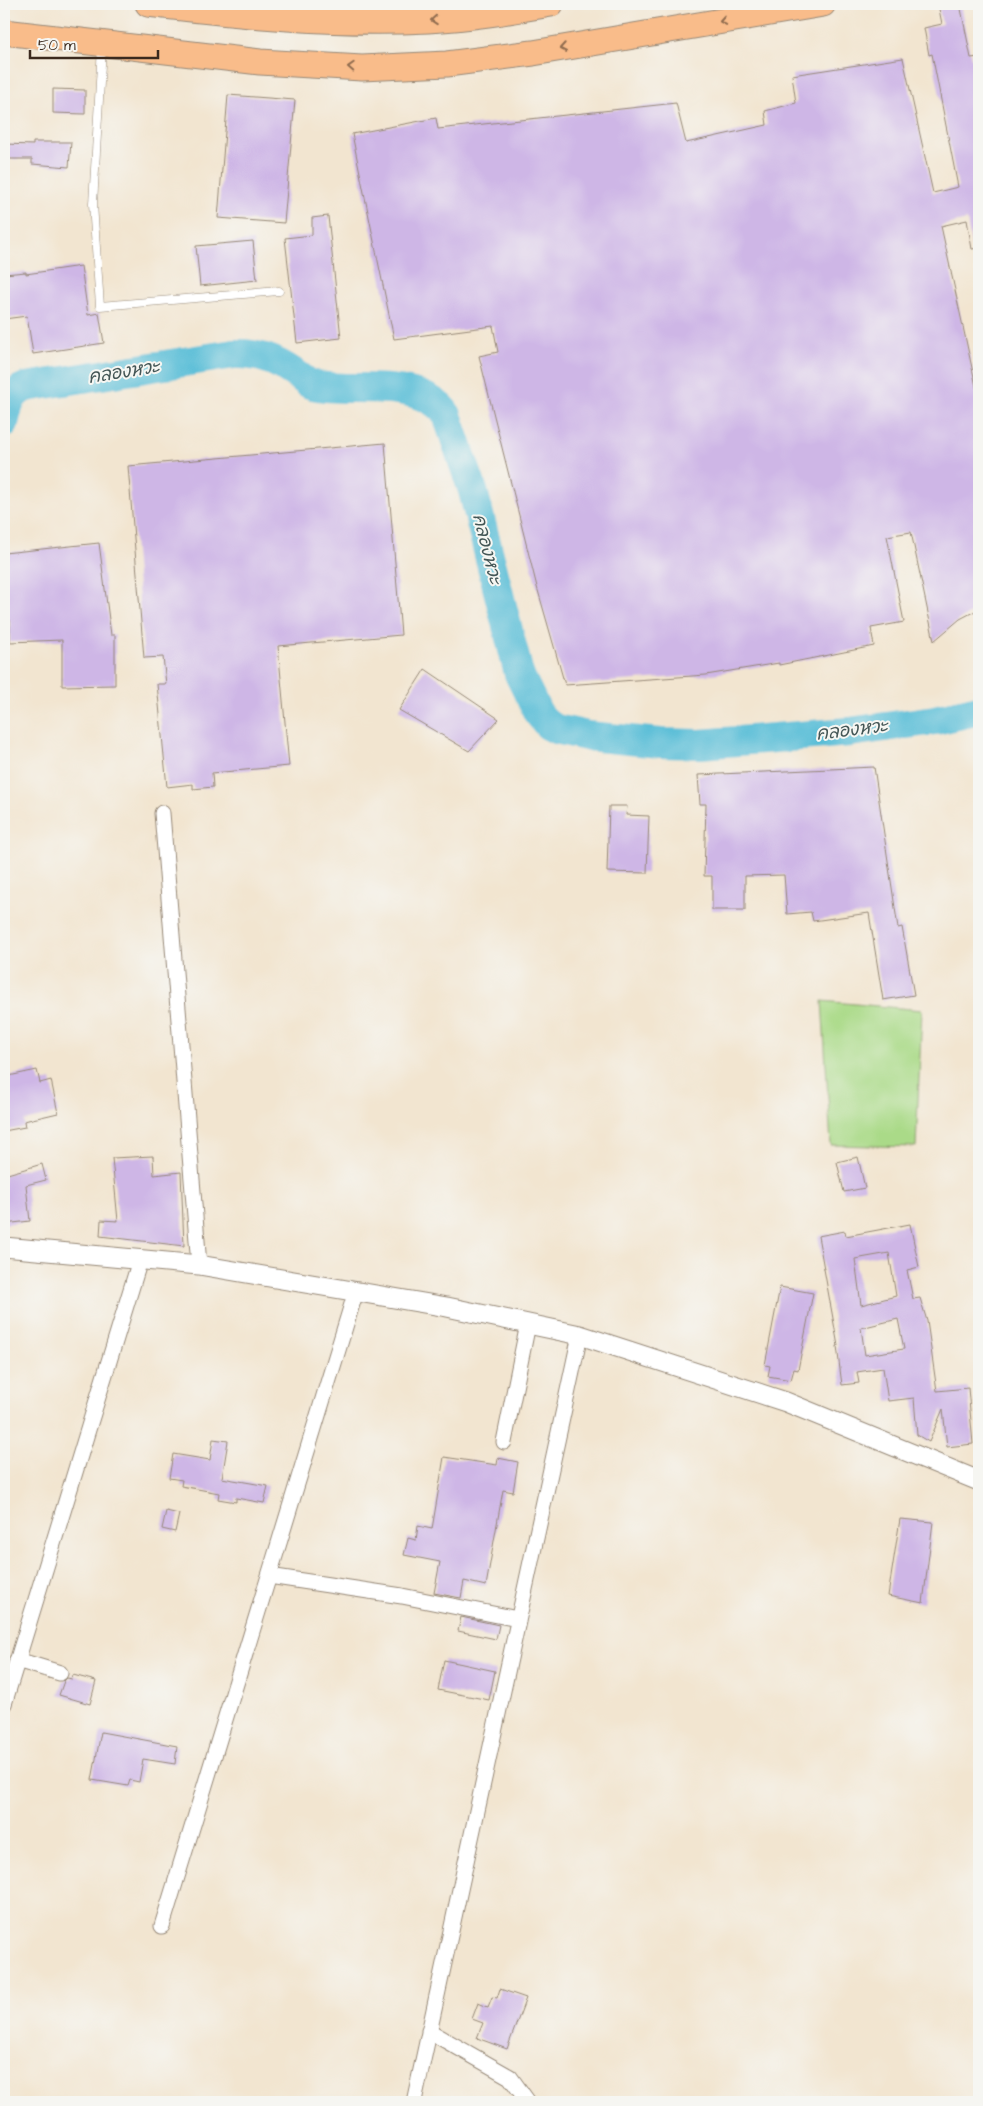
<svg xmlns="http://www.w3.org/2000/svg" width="983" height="2106" viewBox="0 0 983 2106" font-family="'Architects Daughter','Playpen Sans Thai',sans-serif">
  <rect width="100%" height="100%" fill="#f6f6f2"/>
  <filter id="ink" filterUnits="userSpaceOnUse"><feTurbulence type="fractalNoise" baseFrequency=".02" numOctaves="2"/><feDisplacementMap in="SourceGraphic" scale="10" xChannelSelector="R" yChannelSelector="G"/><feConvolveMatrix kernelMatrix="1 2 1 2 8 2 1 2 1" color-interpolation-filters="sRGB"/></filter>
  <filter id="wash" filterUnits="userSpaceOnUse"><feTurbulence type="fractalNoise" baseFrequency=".0096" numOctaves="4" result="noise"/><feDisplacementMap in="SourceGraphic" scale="20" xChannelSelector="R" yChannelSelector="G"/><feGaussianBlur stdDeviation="1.12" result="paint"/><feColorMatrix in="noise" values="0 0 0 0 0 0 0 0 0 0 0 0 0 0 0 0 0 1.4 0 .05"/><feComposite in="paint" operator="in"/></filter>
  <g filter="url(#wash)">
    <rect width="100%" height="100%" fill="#f2e5d0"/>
    <!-- green -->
    <path fill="#aada88" stroke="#728253" d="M822,1001L922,1010L916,1147L831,1145Z"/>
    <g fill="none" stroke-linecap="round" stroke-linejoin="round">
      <!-- river -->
      <path stroke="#59bdd7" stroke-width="30" d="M4,423C8,408 9,393 26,387L234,354C258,353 275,360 294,373C300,376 304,381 310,384C320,388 333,387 344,388C376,388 427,385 447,415L473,491L519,674L538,713L548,725L556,729L587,736L661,743L700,744L850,732L935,720L979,710"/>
    </g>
    <g id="blocks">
      <!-- building -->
      <path fill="#ceb6e6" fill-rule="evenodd" d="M938,4H960L971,58L979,57V248L972,249L967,220L941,226L979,400V609L960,619L934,641L911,532L887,536L904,622L871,628L874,646L779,665V663L706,675L565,685L537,587L479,356L498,352L493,326L394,339L352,134L436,118L438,129L676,103L686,143L767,125L765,111L796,103L792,75L903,58L933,193L958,187L932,54L929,55L924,28L942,24Z
        M53,89L85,90V114L53,113Z
        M228,95L295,100L284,223L218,218Z
        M33,142H71L69,167L32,164V159H4V144L33,145Z
        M328,216L341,338L297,343L285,238L312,235V218Z
        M253,241L257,280L200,286L196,246Z
        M81,266L88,315L99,313L104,343L33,354L27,316L4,319V274L26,272V274Z
        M385,443L401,635L278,646L289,766L212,773L213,787L193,789V784L167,787L157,684H166L163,657L144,658L128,466Z
        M99,543L111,635H115V685L62,686V640L10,642V620L4,621V553Z
        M425,669L499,719L469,751L399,710Z
        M874,767L898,928L902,927L914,995L883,1000L869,913L813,921L811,912L787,914L784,875L745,876V910H712V876H704L706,804H700L698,775Z
        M609,806H627L626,815L649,816L647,873L607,872Z
        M37,1070L40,1083L51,1080L58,1113L24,1121L25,1127L4,1131V1077Z
        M153,1156L154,1175L181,1172L184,1246L100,1236L101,1220L118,1221L112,1158Z
        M858,1157L865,1188L844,1192L837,1162Z
        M42,1164L46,1180L26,1185L30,1221L4,1224V1175Z
        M910,1224L919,1267L907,1270L913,1299L920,1298L927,1321L937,1391L968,1388L973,1444L947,1447L943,1409L929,1442L917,1435L914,1398L888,1401L883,1368L857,1372L859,1383L842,1385L837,1346H838L818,1236L845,1231L846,1236ZM889,1253L896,1296L861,1305L855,1259ZM898,1319L904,1349L865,1355L861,1328Z
        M780,1287L813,1293L798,1370L794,1369L791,1380L768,1376L770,1366L765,1365Z
        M213,1439L228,1441L222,1478L268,1486L264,1503L236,1498V1502L218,1499L219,1493L181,1486L182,1480L169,1478L173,1454L210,1460Z
        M444,1457L497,1465L498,1458L518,1462L513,1492L503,1490L486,1586L464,1581L461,1598L434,1593L440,1562L404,1555L408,1538L416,1540L418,1526L432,1529Z
        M166,1511L179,1514L175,1532L162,1529Z
        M900,1519L933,1522L923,1603L888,1596Z
        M461,1617L499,1625L496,1639L458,1631Z
        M444,1660L495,1671L489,1700L438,1690Z
        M73,1675L96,1681L90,1704L59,1695L64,1681L67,1678L72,1679Z
        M101,1732L177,1746L175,1764L143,1759L139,1782L130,1780L128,1786L92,1780Z
        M500,1989L526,1998L507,2049L477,2038L483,2023L472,2019L478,2003L488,2007L492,1997L497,1998Z"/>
    </g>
  </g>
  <g filter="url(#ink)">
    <use href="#blocks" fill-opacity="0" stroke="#968877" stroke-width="1"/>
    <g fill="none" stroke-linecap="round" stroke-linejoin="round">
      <defs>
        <path id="service" d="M102,47L93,204L100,306L279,291"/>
        <path id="minor" d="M162,813L199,1265
          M504,1442L528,1324
          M269,1576L402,1596L518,1619
          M17,1660L60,1673
          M4,1704L140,1260
          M162,1926L356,1291
          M429,2031L510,2077L528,2102
          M414,2102L580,1335"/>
        <path id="tertiary" d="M4,1247L199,1265L447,1307L580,1335L786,1402L979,1481"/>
        <path id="trunk" d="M148,4C240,15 335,25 428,20C469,18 510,11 551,4
          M4,32L260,62L362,68L447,64L533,53L823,4"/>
      </defs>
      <!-- service casing -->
      <use href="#service" stroke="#968877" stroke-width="9"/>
      <!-- minor casing -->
      <use href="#minor" stroke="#968877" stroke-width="17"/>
      <!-- tertiary casing -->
      <use href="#tertiary" stroke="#968877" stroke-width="21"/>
      <!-- trunk casing -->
      <use href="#trunk" stroke="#968877" stroke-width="27"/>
      <!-- service -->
      <use href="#service" stroke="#fff" stroke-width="8"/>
      <!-- minor -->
      <use href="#minor" stroke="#fff" stroke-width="15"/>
      <!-- tertiary -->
      <use href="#tertiary" stroke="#fff" stroke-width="19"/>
      <!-- trunk -->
      <use href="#trunk" stroke="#f9bc8a" stroke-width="25"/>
    </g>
    <!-- one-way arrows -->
    <defs><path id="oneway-chevron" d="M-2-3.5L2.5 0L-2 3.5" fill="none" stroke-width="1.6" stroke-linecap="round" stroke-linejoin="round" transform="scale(1.25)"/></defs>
    <g stroke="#906c4f">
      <use href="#oneway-chevron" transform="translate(434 20) rotate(176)"/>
      <use href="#oneway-chevron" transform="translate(723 21) rotate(170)"/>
      <use href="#oneway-chevron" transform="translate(563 48) rotate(170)"/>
      <use href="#oneway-chevron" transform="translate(351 67) rotate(-177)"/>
    </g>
  </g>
  <g text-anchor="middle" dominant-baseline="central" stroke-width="4" stroke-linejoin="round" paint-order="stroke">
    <!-- water labels -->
    <g font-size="18" font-style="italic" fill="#445656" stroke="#f6f6f2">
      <text transform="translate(124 372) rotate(-9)">คลองหวะ</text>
      <text transform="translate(487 549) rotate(76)">คลองหวะ</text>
      <text transform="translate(852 730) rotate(-7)">คลองหวะ</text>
    </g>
  </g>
  <!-- margin -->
  <rect width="983" height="2106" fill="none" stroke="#f6f6f2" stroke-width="20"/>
  <!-- scale -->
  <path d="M30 50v8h128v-8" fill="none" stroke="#3b2a1e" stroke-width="2.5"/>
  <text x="38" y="50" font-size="15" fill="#3b2a1e" stroke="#f6f6f2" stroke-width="4" paint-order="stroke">50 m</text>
</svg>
